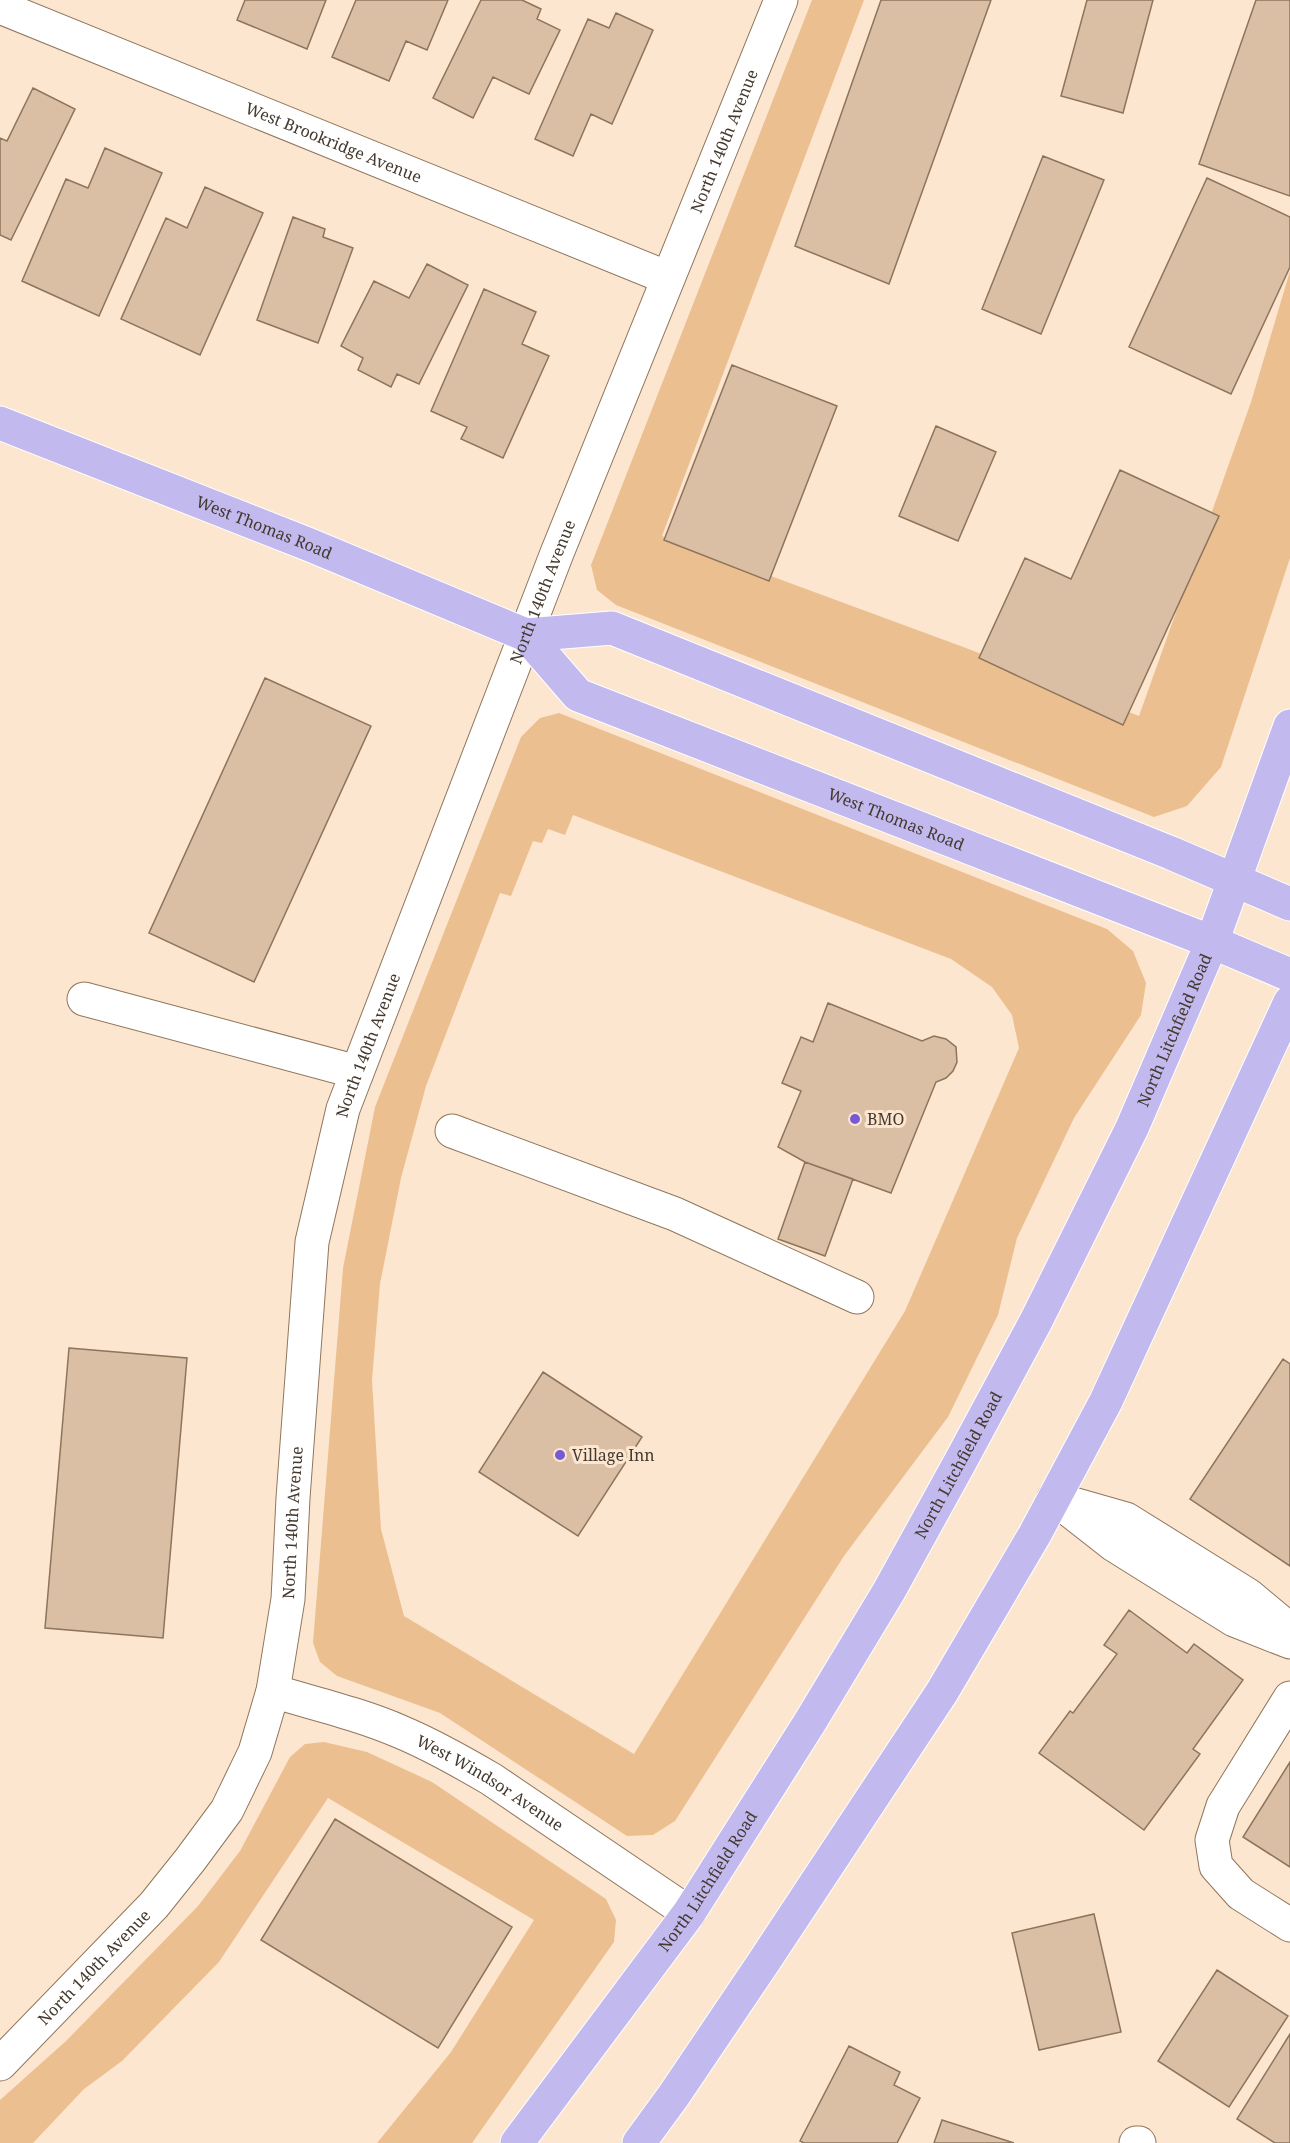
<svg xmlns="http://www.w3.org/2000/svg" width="1290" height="2143" viewBox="0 0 1290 2143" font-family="'Noto Serif',serif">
  <rect width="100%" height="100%" fill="#fde6d0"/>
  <!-- green -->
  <path fill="#ecbf91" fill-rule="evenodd" d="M812,0H864L662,536L966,648L1139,716L1251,402L1290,271V558L1221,767L1187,806L1154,817L616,605L597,590L591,565Z
    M559,713L1107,929L1133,951L1146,983L1141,1015L1074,1118L1017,1238L998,1315L948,1417L844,1556L675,1821L653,1835L627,1836L440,1713L337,1676L320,1662L313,1643L343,1268L375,1107L521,737L540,718ZM573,815L951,959L992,987L1012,1015L1019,1048L905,1311L634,1754L404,1616L381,1529L372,1380L380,1284L401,1178L426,1086L500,893L511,896L533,841L542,843L548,829L565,835Z
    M324,1742L367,1752L432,1782L606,1899L616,1920L614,1942L472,2143H377L451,2052L534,1920L328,1798L219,1962L122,2061L84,2089L33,2143H0V2100L66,2041L198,1906L240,1851L290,1757L305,1744Z"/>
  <!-- building -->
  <path fill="#dabfa4" stroke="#8d745b" stroke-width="1.5" d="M245,0H326L307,49L237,20Z
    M356,0H448L427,50L406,41L389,81L332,57Z
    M481,0H522L541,9L537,19L560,30L529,94L493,77L473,118L433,98Z
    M881,0H991L889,284L795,246Z
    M1087,0H1153L1123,113L1061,96Z
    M1256,0H1290V196L1199,164Z
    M616,13L653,30L612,124L591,114L573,156L535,139L588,19L609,28Z
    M33,88L75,109L11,240L0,235V138L7,141Z
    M105,148L162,173L99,316L22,281L66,179L88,188Z
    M1043,156L1104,180L1041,334L982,309Z
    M1207,178L1290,217V267L1231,394L1129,347Z
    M205,187L263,213L200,355L121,319L166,218L187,228Z
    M293,217L325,229L323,237L353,248L318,343L257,320Z
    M427,264L468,285L419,384L397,374L391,387L358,370L363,358L341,346L374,281L409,298Z
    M484,289L536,312L522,344L549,356L503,458L461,439L467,427L431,411Z
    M732,365L837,406L769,581L664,540Z
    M936,426L996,452L958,541L899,516Z
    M1120,470L1219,516L1123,725L979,658L1025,558L1071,579Z
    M265,678L371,726L254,982L149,933Z
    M828,1003L922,1041L934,1036L946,1039L956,1047L957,1062L953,1071L946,1078L936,1082L891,1193L805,1162L778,1147L801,1091L782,1083L801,1037L813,1042Z
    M805,1162L853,1179L825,1256L778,1239Z
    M69,1348L187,1358L163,1638L45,1628Z
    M1283,1359L1290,1364V1566L1190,1499Z
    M543,1372L642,1437L578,1536L479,1472Z
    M1129,1610L1187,1653L1194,1644L1243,1680L1193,1749L1200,1754L1144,1830L1039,1753L1070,1711L1073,1713L1117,1654L1104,1645Z
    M1290,1762V1867L1243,1837Z
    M335,1819L512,1927L438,2048L261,1940Z
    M1094,1914L1121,2032L1039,2050L1012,1933Z
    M1217,1970L1288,2016L1229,2107L1158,2061Z
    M1290,2034V2143H1275L1237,2119Z
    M849,2046L900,2072L894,2085L920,2098L897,2143H804L800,2141Z
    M942,2120L1014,2143H934Z"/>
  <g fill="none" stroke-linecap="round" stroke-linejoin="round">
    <defs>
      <g id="minor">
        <path id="s1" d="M0,7L668,278"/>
        <path d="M84,999L357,1072"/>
        <path d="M452,1131L675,1214L857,1297"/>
        <path d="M1054,1498L1114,1545L1234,1620L1290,1642"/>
        <path d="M1070,1503L1126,1519L1248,1595L1290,1630"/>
        <path id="s2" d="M273,1691C315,1704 360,1714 401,1732C432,1745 462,1762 491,1779L689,1913"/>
        <path d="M1290,1698L1223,1806L1212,1840L1216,1866L1241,1894L1290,1925"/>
        <path id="s3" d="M0,2064L154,1905L190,1860L227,1810L255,1752L273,1691L288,1599L293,1498L312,1242L343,1109L557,553L781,0"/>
        <path d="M1136,2143H1139"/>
      </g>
      <g id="major">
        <path id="s4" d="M0,423L310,545L526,635L578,695L1212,942L1290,975"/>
        <path d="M526,635L612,628L1171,853L1290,904"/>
        <path id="s5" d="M517,2143L689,1913L810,1722L889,1591L959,1464L1036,1321L1132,1128L1212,942L1290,726"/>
        <path d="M639,2143L674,2095L763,1963L942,1692L1035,1534L1106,1401L1290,1002"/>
      </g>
    </defs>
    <!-- minor casing -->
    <use href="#minor" stroke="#8f765c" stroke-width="35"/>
    <!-- major casing -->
    <use href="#major" stroke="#fff" stroke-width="35"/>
    <!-- minor -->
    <use href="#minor" stroke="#fff" stroke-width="33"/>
    <!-- major -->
    <use href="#major" stroke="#c2b9ef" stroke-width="33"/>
  </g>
  <!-- markers -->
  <g fill="#765ad4" stroke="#fde6d0" stroke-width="2">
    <circle cx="855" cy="1119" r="6"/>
    <circle cx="560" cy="1455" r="6"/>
  </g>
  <g text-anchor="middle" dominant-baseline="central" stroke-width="6" stroke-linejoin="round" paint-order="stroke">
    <!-- street labels -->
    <g font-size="16" fill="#44392e" stroke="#fde6d0">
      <text stroke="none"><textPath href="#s3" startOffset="2097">North 140th Avenue</textPath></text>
      <text stroke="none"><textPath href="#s1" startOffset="360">West Brookridge Avenue</textPath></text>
      <text stroke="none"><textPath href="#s4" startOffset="284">West Thomas Road</textPath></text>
      <text stroke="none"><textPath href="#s3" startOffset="1611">North 140th Avenue</textPath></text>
      <text stroke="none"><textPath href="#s4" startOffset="988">West Thomas Road</textPath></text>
      <text stroke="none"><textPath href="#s5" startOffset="1296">North Litchfield Road</textPath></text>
      <text stroke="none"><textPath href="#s3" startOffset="1125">North 140th Avenue</textPath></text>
      <text stroke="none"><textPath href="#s5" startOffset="810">North Litchfield Road</textPath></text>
      <text stroke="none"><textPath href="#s3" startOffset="639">North 140th Avenue</textPath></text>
      <text stroke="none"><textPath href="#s2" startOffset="237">West Windsor Avenue</textPath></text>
      <text stroke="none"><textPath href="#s5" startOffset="324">North Litchfield Road</textPath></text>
      <text stroke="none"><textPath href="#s3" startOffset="135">North 140th Avenue</textPath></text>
    </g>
    <!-- poi labels -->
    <g font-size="16" fill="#44392e" stroke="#fde6d0" text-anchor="start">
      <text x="867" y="1119">BMO</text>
      <text x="572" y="1455">Village Inn</text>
    </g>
  </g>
</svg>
